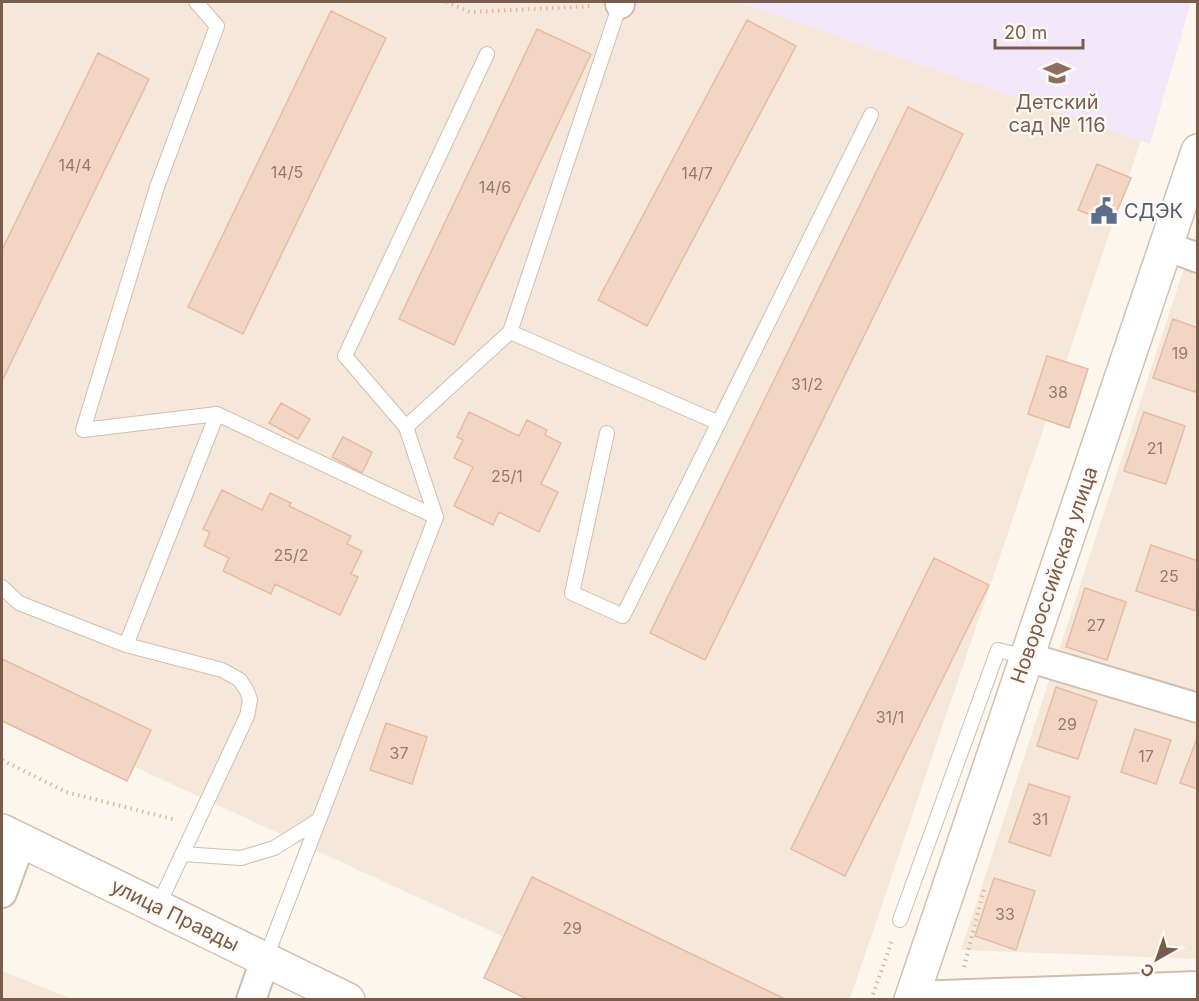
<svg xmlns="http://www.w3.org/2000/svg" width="1199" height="1001" viewBox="0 0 1199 1001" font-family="Inter,sans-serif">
  <rect width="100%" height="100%" fill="#fdf6ec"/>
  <!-- residential -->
  <path fill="#f5e8da" d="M2,2H1188L850,999H639L2,706Z
    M1197,228V959L961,950Z
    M2,971L73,999H2Z"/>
  <!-- education -->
  <path fill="#f3e8fa" d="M737,2H1191L1150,144Z"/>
  <!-- building -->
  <path fill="#f3d5c3" stroke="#e6bba3" stroke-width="1.5" d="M331,11L386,38L243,334L188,307Z
    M747,20L796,46L647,326L598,300Z
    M537,29L591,54L454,345L399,319Z
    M98,53L149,79L2,381V250Z
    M908,107L963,134L705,660L650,633Z
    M1097,164L1131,178L1112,223L1078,210Z
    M1173,319L1198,328V383L1195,392L1153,378Z
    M1047,356L1088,369L1069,428L1028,414Z
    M281,403L310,419L298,439L269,423Z
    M469,412L519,436L527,420L547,430L545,435L561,443L541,484L558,492L539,532L499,512L493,525L454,506L473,467L454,458L463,440L457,437Z
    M1144,412L1185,426L1166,484L1124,471Z
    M343,437L372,452L362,473L332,457Z
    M222,490L262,510L270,493L291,503L289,506L351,536L347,544L362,551L351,574L358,577L340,615L275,584L271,594L223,571L229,558L204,546L210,532L203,529Z
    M1151,545L1198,561L1196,611L1136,591Z
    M934,558L989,585L845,876L791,849Z
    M1085,588L1126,602L1107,660L1066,647Z
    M2,659L151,730L127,781L2,721Z
    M1056,687L1097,701L1078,759L1037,746Z
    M386,723L427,737L412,784L370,770Z
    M1135,729L1171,740L1156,784L1121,772Z
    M1198,736V789L1180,783Z
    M1029,784L1070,797L1050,856L1009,842Z
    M532,877L787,1000H529L484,978Z
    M994,878L1035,891L1016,950L975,936Z"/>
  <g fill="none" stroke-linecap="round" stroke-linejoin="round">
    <defs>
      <path id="service" d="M196,2L217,26L157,187L83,430L217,414
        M510,332L719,423
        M406,427L510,332L620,4
        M607,433L572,593L623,616L871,115
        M2,587L19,603L126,645L222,670L240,680L247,691L250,700L247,716L158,906
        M126,645L217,414L436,517
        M183,854L241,858L274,848L319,820
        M900,920L998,650L1027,657
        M265,960L436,517L406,427L345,356L487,54"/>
      <path id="minor" d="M620,4V2
        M1166,246L1198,258
        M1027,657L1198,708
        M2,893L21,841
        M913,996L1198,986
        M251,1000L265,960"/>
      <path id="secondary" d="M2,831L348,1000
        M911,1000L1198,151"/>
    </defs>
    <!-- service casing -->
    <use href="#service" stroke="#d1beb0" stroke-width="16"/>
    <!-- minor casing -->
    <use href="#minor" stroke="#d1beb0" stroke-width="32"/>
    <!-- secondary casing -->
    <use href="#secondary" stroke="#d6c0b0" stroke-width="36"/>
    <!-- path -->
    <path stroke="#d9b8a5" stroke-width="4" stroke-dasharray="1.5 4.5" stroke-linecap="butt" d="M446,2L470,12L593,6
      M2,760L66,792L176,820
      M964,967L984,890
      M871,1000L893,938"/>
    <!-- service -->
    <use href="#service" stroke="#fff" stroke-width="14"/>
    <!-- minor -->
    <use href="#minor" stroke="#fff" stroke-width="28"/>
    <!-- secondary -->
    <use href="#secondary" stroke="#fff" stroke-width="33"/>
  </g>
  <!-- icons -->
  <defs>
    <symbol id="school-bare" viewBox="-9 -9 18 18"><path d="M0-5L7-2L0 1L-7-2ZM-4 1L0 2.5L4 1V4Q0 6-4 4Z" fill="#8d6e63" stroke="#fffaf3" stroke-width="2.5" paint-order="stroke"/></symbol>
    <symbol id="civic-bare" viewBox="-9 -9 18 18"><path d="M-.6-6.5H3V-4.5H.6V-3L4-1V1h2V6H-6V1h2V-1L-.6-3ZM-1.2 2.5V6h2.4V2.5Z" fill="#5c6f8a" stroke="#fffaf3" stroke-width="2.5" paint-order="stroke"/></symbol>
  </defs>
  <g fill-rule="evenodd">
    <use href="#school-bare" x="1038" y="54" width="38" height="38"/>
    <use href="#civic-bare" x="1085" y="192" width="38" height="38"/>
  </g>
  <g text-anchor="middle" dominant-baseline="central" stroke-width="4.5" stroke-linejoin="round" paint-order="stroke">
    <!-- number labels -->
    <g font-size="16" fill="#987a6a">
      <text x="75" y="165">14/4</text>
      <text x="287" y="172">14/5</text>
      <text x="697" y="173">14/7</text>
      <text x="495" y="187">14/6</text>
      <text x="1180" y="353">19</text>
      <text x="807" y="384">31/2</text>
      <text x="1058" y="392">38</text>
      <text x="1155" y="448">21</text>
      <text x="507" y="476">25/1</text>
      <text x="291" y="555">25/2</text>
      <text x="1169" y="576">25</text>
      <text x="1096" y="625">27</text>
      <text x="890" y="717">31/1</text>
      <text x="1067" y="724">29</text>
      <text x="399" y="753">37</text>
      <text x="1146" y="756">17</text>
      <text x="1040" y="819">31</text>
      <text x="1005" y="914">33</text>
      <text x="572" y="928">29</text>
    </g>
    <!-- education labels -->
    <g font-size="20" fill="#785e54" stroke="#fffaf3">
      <text x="1057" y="102">Детский<tspan x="1057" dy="23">сад № 116</tspan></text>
    </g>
    <!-- service labels -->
    <g font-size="20" fill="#4e5e75" stroke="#fffaf3" text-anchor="start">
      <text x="1124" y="211">СДЭК</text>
    </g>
    <!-- street labels -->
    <g font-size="20" fill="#7a5c4d" stroke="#fffaf3">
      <text transform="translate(1054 575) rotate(-71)">Новороссийская улица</text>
      <text transform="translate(175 915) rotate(26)">улица Правды</text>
    </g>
  </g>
  <!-- border -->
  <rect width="1199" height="1001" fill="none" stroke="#7a5c4d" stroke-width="6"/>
  <!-- north arrow -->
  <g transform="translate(1157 959) rotate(220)" stroke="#fffaf3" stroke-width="4.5" paint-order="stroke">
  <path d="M0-4.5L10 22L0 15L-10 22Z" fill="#7a5c4d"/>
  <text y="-9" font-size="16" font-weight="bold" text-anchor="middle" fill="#7a5c4d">С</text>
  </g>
  <!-- scale -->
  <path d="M995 39v9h88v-9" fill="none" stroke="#7a5c4d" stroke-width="3"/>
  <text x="1004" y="39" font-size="18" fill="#7a5c4d" stroke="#fffaf3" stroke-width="4.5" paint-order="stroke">20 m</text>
</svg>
